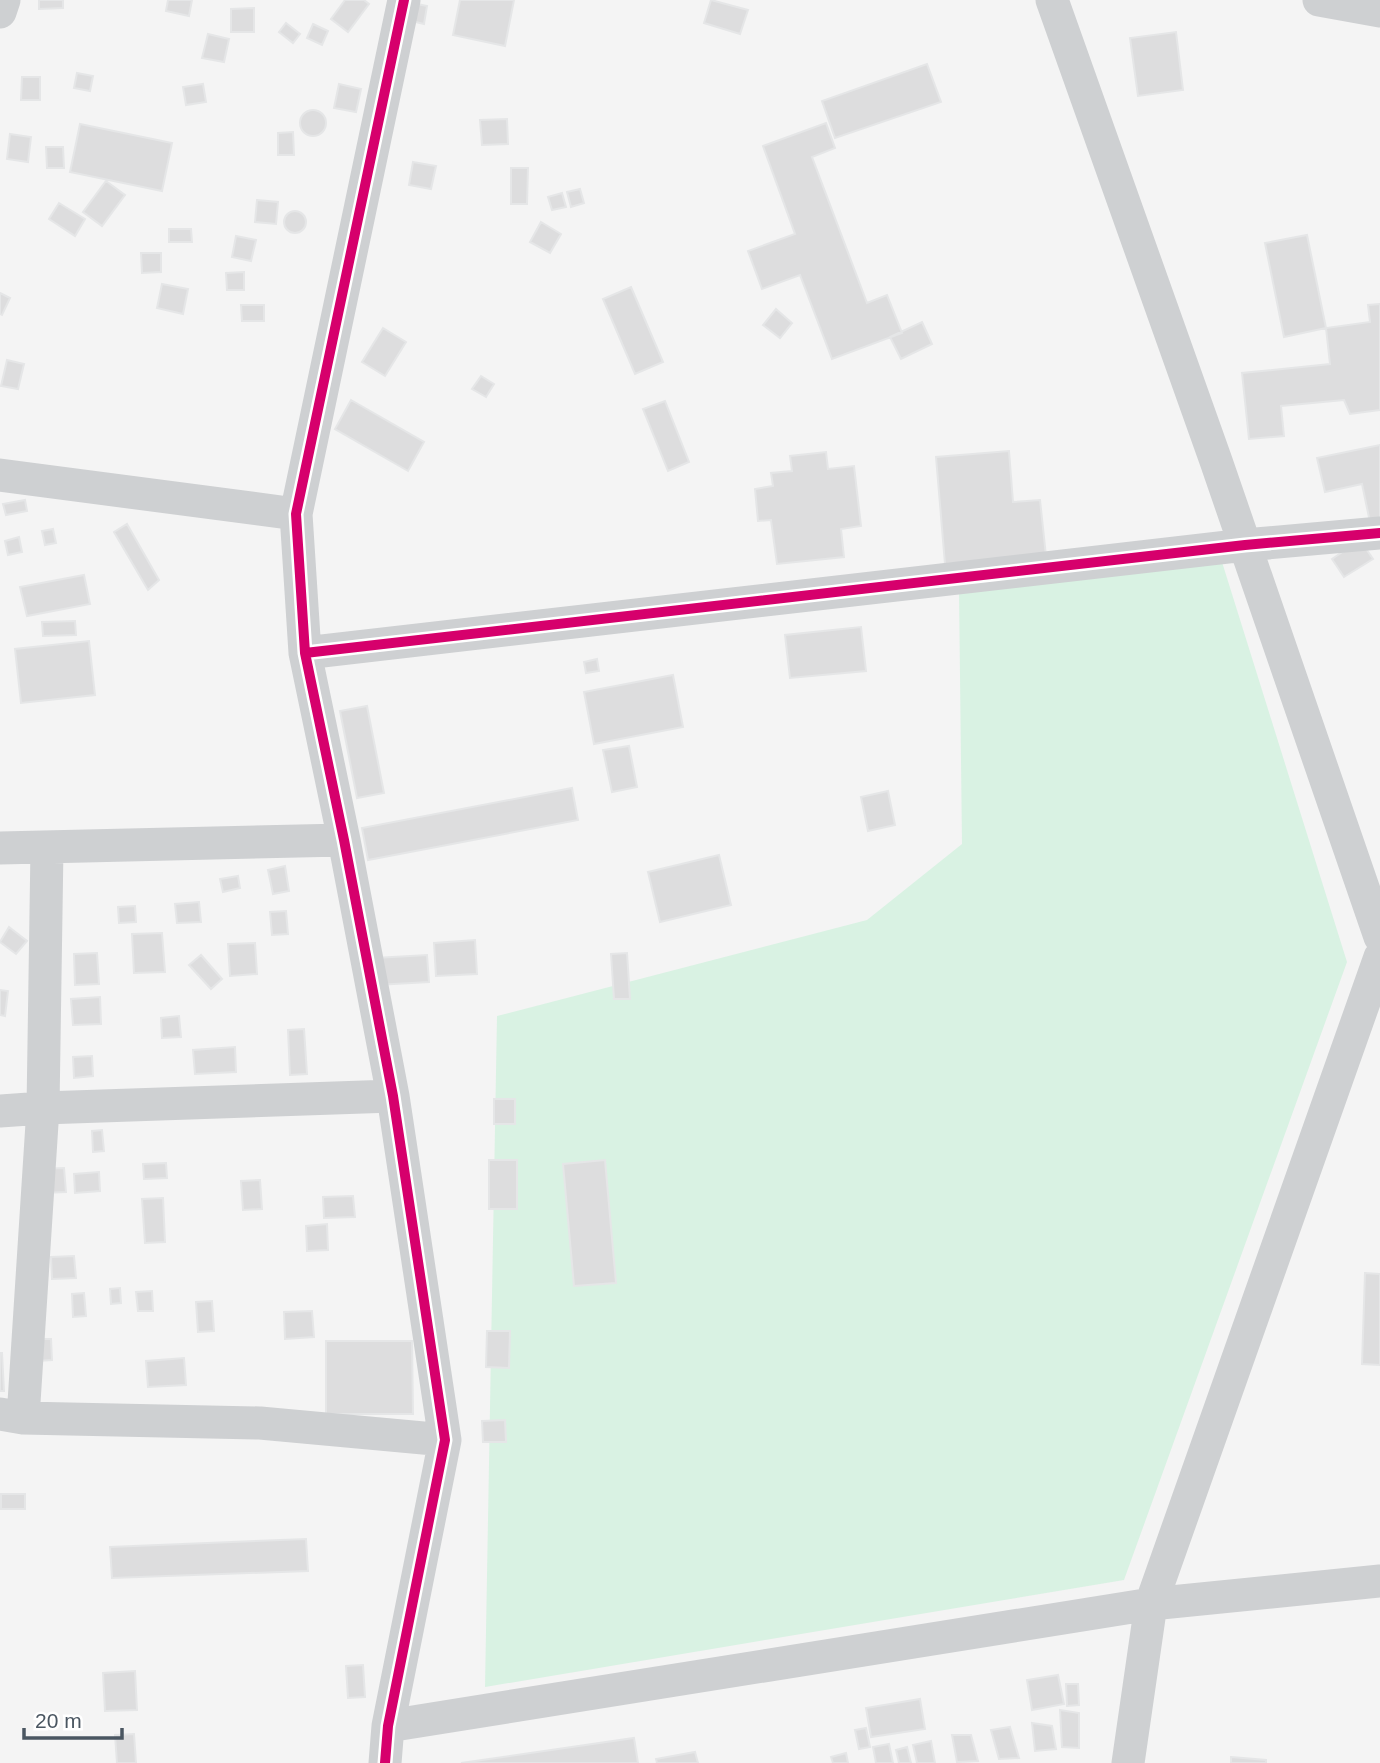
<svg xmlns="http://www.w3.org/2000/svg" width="1380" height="1763" viewBox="0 0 1380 1763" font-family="Helvetica,sans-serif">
  <rect width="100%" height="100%" fill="#f4f4f4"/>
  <!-- green -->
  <path fill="#d9f2e3" d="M1222,562L1347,962L1124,1580L485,1687L497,1016L867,920L962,844L959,592Z"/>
  <!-- building -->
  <path fill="#ddddde" stroke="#e5e6e7" stroke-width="2" d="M39,0H63V8L39,9Z
    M168,0H192L189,16L166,11Z
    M345,0H364L369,4L348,32L331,19Z
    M460,0H514L505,46L453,35Z
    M711,0L748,10L740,34L704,23Z
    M403,1L427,6L424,24L399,18Z
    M254,8V32H231V9Z
    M286,23L300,34L293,43L279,32Z
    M313,24L328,31L322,45L307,38Z
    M1176,32L1183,90L1138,96L1130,38Z
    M208,34L229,39L224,62L202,58Z
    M927,64L941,102L835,138L822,101Z
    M77,73L93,76L90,91L74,88Z
    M22,77H40V100H21Z
    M203,84L206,102L186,105L183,87Z
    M339,84L361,89L356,112L334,108Z
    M300 123a13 13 0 1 1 26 0a13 13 0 1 1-26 0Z
    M507,119L508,144L482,145L480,120Z
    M826,123L835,148L812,157L867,303L887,295L902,333L832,359L800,275L762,289L748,251L795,234L763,146Z
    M80,124L172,143L162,191L70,172Z
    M293,132L294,155H278V133Z
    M10,134L31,137L28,162L7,159Z
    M46,147H63L64,168H47Z
    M413,162L436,166L431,189L409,185Z
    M511,168H528L527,204H511Z
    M106,181L125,195L102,226L83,212Z
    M580,189L584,203L571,207L567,192Z
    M562,193L566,207L552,210L548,197Z
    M257,200L278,202L276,224L255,222Z
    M59,203L85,219L75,236L49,219Z
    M284 222a11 11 0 1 1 22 0a11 11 0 1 1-22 0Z
    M541,222L561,234L550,253L530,242Z
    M169,229H191L192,242H169Z
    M1307,235L1326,328L1284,337L1265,243Z
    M236,236L256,240L251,261L232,257Z
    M141,253H161V272L142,273Z
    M244,272V290H227L226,273Z
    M162,284L188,289L183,314L157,308Z
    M631,287L663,362L635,374L603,299Z
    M0,293L10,298L2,315L0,314Z
    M1380,304V410L1350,414L1344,400L1281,406L1284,436L1249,439L1242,373L1330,364L1326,328L1370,322L1368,305Z
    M241,305H264V321H242Z
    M776,309L792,323L780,338L763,325Z
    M922,322L932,344L901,359L890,337Z
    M383,328L406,342L385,376L362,362Z
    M7,360L24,364L18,389L1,386Z
    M481,376L494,384L486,397L472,389Z
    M351,400L424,442L408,471L335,429Z
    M665,401L689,462L668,471L643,409Z
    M1380,445V525L1371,527L1362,484L1325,492L1317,458Z
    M1009,451L1013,502L1040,500L1046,556L945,564L936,457Z
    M826,452L828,469L854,466L861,526L841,529L844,557L777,564L771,520L758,521L755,489L773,486L771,473L792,471L790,456Z
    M25,500L27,511L6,515L3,504Z
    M127,524L159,580L148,590L114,532Z
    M53,529L56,543L45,545L42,531Z
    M19,537L22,552L8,555L5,541Z
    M1360,540L1373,559L1344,577L1332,559Z
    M84,575L90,604L27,616L20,587Z
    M75,621L76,635L43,636L42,622Z
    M861,627L866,671L790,678L785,635Z
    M89,641L95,695L21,703L15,649Z
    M597,659L599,671L586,673L584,662Z
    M673,675L683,727L594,744L584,692Z
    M367,706L384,793L357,798L340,711Z
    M629,746L637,787L612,792L603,750Z
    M572,788L578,820L368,860L362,828Z
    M888,791L895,825L868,831L861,797Z
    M719,855L731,905L660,922L648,872Z
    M285,866L289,891L273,894L268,870Z
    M238,876L240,888L223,892L220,879Z
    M199,902L201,922L177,923L175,904Z
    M135,906L136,922L119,923L118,907Z
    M286,911L288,934L272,935L270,912Z
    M9,927L27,941L16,954L0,942Z
    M162,933L165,972L134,973L132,934Z
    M475,940L477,974L436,976L434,943Z
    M255,943L257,974L230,976L228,944Z
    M97,953L99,984L75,985L74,954Z
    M627,953L630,999H614L611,954Z
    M201,955L222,979L211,989L189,965Z
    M427,955L429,982L377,985L375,958Z
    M0,990L8,991L5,1016L0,1015Z
    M100,997L101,1024L73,1025L71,999Z
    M179,1016L181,1037L162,1038L161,1018Z
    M304,1029L307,1074L290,1075L288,1030Z
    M235,1047L236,1072L195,1074L193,1050Z
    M92,1056L93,1076L74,1078L73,1057Z
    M494,1099H515V1124H494Z
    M102,1130L104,1151L93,1152L92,1131Z
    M489,1160H517V1209H489Z
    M605,1160L616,1283L574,1286L563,1164Z
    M166,1163L167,1178L144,1179L143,1164Z
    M64,1168L66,1192L43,1193L41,1169Z
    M99,1172L100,1191L75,1193L74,1174Z
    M260,1180L262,1209L243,1210L241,1181Z
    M353,1196L355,1217L324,1218L323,1197Z
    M163,1198L165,1242L145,1243L142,1199Z
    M327,1224L328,1250L307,1251L306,1226Z
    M74,1256L76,1278L52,1279L51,1257Z
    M1365,1273L1380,1274V1365L1362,1364Z
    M120,1288L121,1303L111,1304L110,1289Z
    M152,1291L153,1311H138L136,1292Z
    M84,1293L86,1316L73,1317L72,1294Z
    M212,1301L214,1331L198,1332L196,1302Z
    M312,1311L314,1337L285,1339L284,1312Z
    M487,1331H510L509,1368L486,1367Z
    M35,1339H51L52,1360L37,1361Z
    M326,1341H412L413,1414H326Z
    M0,1353H2L4,1391H0Z
    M184,1358L186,1385L148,1387L146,1361Z
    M505,1420L506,1442H483L482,1421Z
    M1,1494H25V1509H1Z
    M306,1539L308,1571L112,1578L110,1547Z
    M363,1665L365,1697L348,1698L346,1666Z
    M135,1671L137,1710L105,1711L103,1673Z
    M1058,1675L1064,1704L1032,1710L1027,1680Z
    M1066,1684H1078L1079,1705L1067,1706Z
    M920,1699L925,1729L871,1737L866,1708Z
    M1060,1710L1079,1713V1748L1062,1747Z
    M1032,1723L1052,1726L1056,1749L1035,1751Z
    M1010,1727L1019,1758L999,1759L991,1730Z
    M866,1728L870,1747L859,1749L855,1730Z
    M134,1734L136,1763H117L115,1735Z
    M952,1735H971L978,1761L957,1762Z
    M634,1738L638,1763H461Z
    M931,1741L935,1763H917L913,1745Z
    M889,1744L893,1763H876L873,1747Z
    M907,1747L911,1763H899L896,1750Z
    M695,1752L698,1763H657L656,1759Z
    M846,1753L848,1763H833L831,1757Z
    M1231,1757L1266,1760V1763H1231Z"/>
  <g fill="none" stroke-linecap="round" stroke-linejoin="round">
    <!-- minor -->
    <path stroke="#ced0d2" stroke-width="33" d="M1052,0L1216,461L1380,937
      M1319,0L1380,11
      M0,12L4,0
      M0,475L296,514
      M305,653L1245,545L1380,533
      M0,848L344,840
      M0,1111L43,1108L393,1096
      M0,1414L23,1418L260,1423L445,1440
      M23,1418L43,1108L47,847
      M388,1726L1151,1604L1380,1581
      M385,1763L388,1726L445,1440L393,1096L344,840L305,653L296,514L404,0
      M1128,1763L1151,1604L1380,957"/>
    <defs>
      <path id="cycleway" d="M305,653L1245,545L1380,533
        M385,1763L388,1726L445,1440L393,1096L344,840L305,653L296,514L404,0"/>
    </defs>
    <!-- cycleway casing -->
    <use href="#cycleway" stroke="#fff" stroke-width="15"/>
    <!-- cycleway -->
    <use href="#cycleway" stroke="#d6006c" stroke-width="10"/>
  </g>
  <!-- scale -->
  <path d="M24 1728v10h98v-10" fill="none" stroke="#4a5661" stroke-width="3.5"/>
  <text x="35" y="1728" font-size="21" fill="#4a5661" stroke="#ffffff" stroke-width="5" paint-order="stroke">20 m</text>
</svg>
